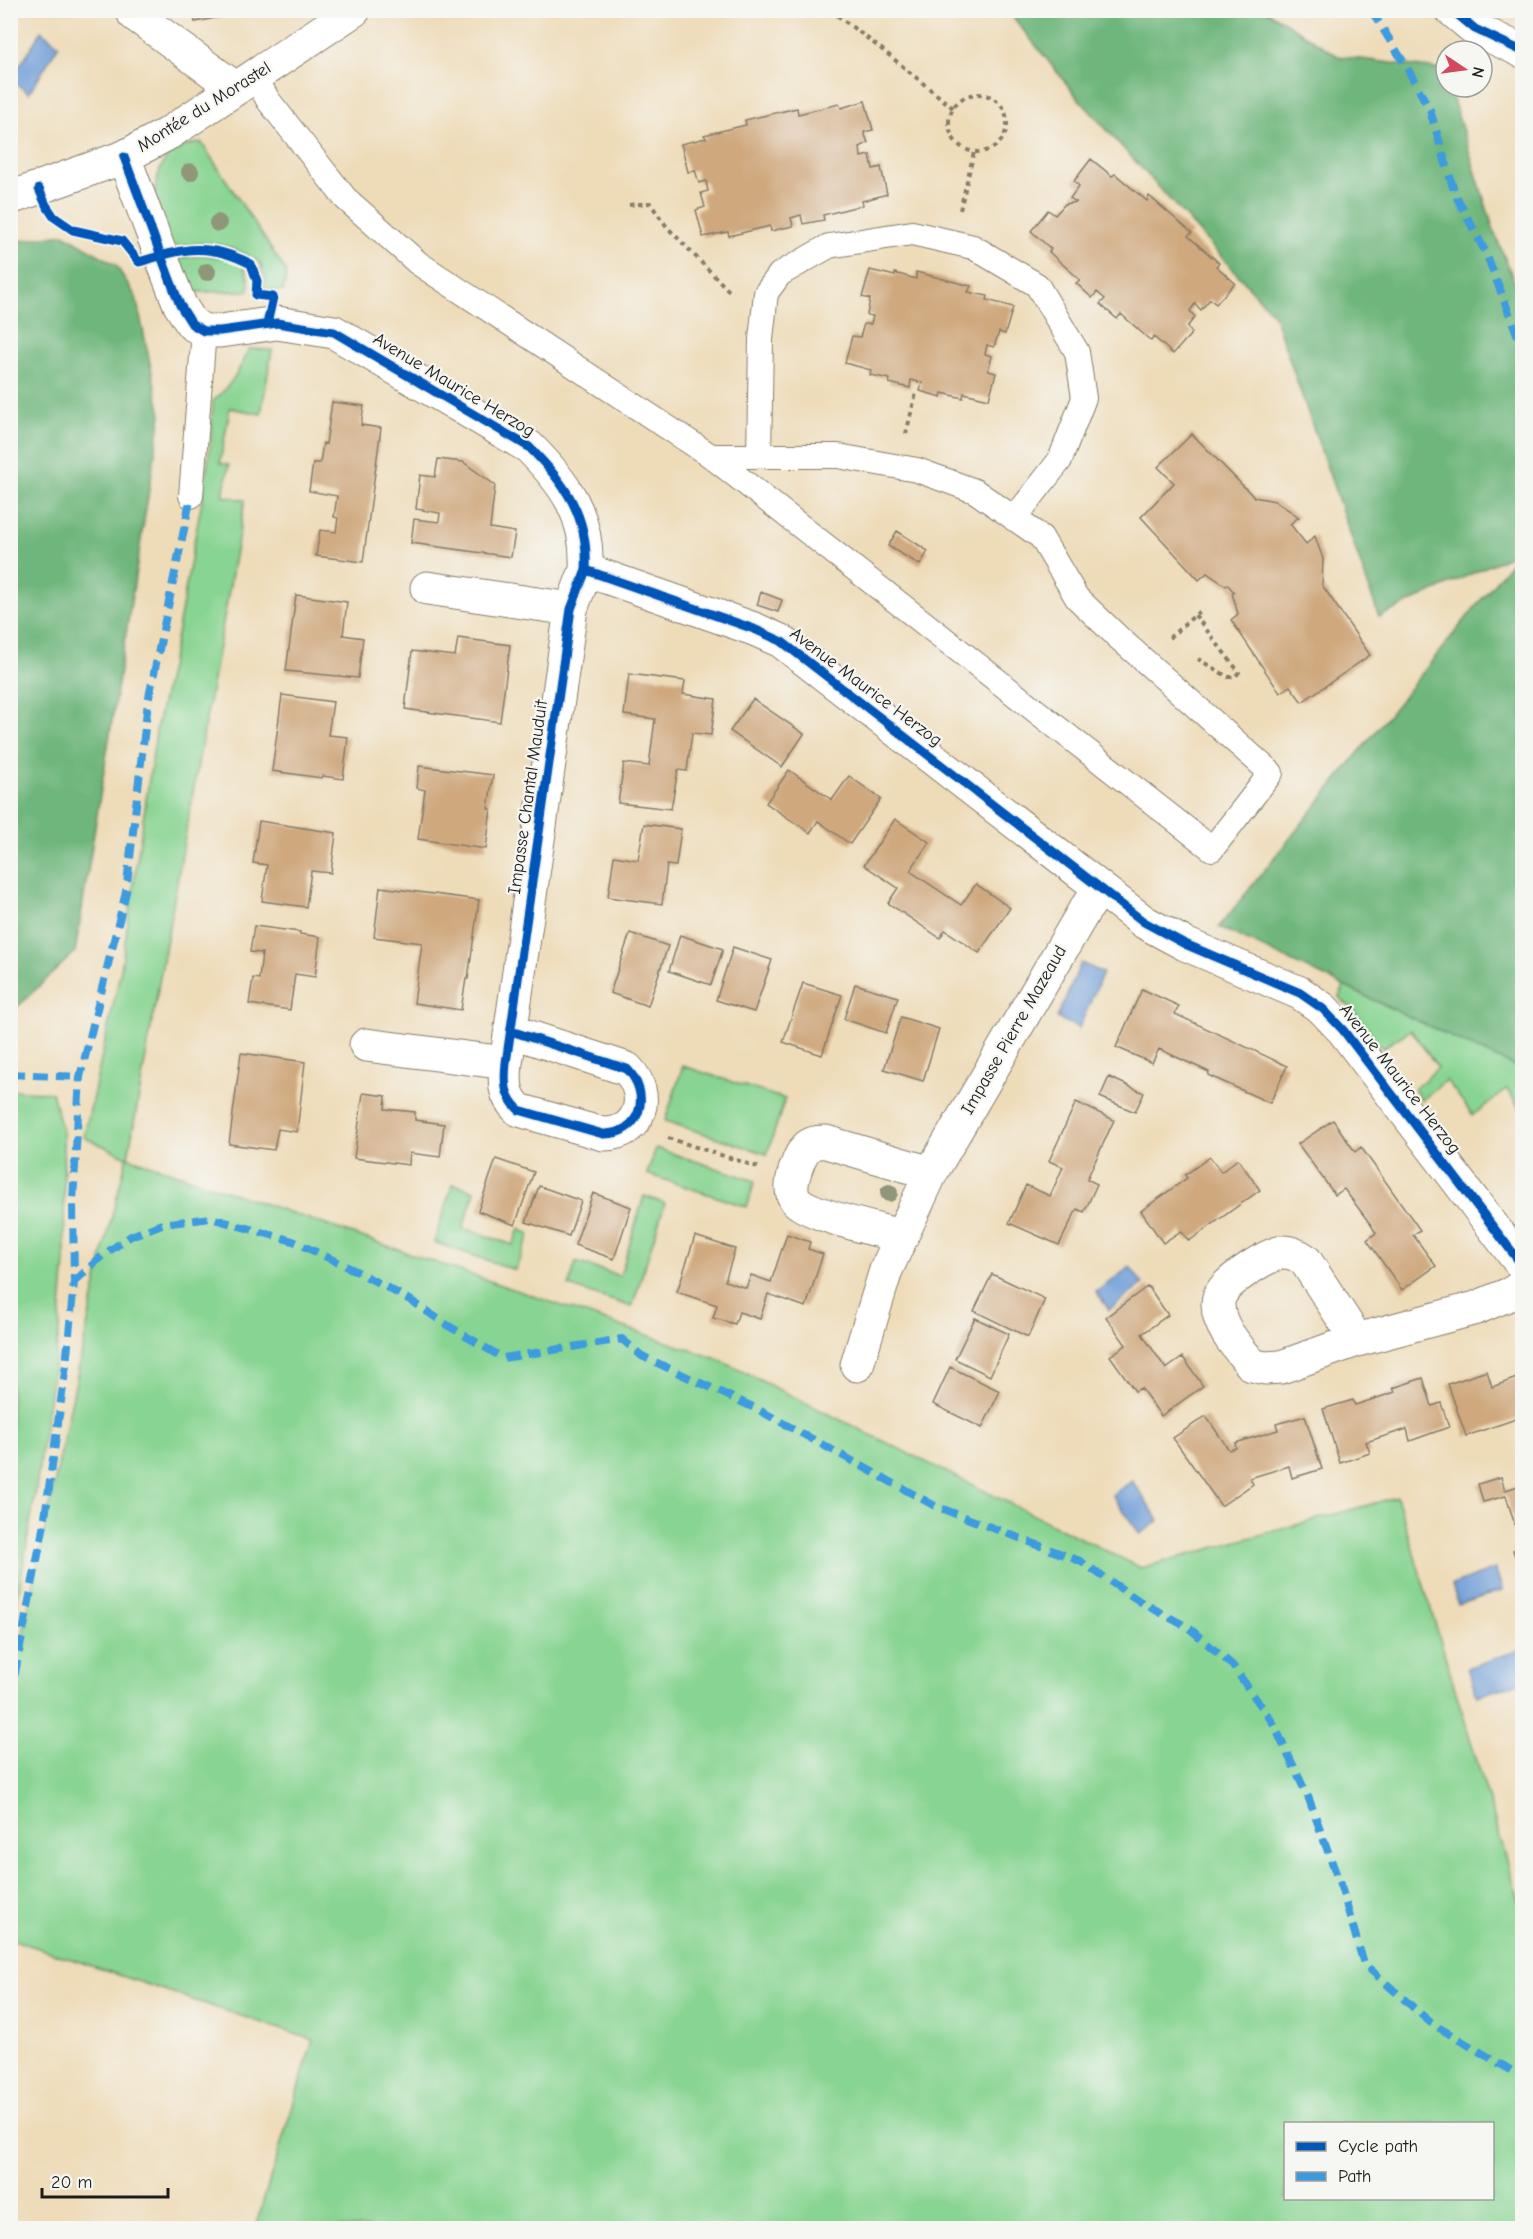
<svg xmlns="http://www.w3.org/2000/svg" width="1533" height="2239" viewBox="0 0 1533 2239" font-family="'Comic Neue',sans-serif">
  <rect width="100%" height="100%" fill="#f6f6f2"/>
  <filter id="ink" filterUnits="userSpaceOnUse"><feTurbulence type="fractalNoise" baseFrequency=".0167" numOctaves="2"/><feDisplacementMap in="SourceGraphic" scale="12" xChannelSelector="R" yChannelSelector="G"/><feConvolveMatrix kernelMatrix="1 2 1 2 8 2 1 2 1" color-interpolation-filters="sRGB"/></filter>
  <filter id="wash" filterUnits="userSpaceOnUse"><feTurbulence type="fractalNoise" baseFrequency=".008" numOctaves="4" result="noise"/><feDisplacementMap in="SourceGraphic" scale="24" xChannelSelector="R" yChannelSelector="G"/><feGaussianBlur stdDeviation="1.35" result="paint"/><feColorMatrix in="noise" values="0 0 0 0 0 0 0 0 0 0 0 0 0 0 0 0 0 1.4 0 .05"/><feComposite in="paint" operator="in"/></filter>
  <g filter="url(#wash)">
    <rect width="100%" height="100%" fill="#eedcb9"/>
    <!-- green -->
    <path fill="#88d492" stroke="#527857" stroke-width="1.5" fill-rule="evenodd" d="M201,142L287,273L283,291L264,289L265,277L260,263C223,240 211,242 169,247L154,194L159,172L166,157L182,147Z
      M204,255C232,258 250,258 249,291L198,292L189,289L178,258Z
      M249,349L272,350L261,414L230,408L220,463L229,465L223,496L245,500L128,1157L717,1359L1141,1568L1397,1497L1522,1910V2228H255L313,2040L11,1939V1691L102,1256L127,1157L84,1137L121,969L157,726L175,645L204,489L211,439L213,401C229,388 241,368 249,349ZM1286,2124H1492V2198H1286Z
      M1344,986L1522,1070V1112L1507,1089L1473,1115L1446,1080L1422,1100L1414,1089L1438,1068L1411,1030L1382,1048L1350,1007L1339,997Z
      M683,1066L785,1099L767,1154L665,1121Z
      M11,1090L52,1093L63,1133L65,1262L59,1332L35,1495L11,1638Z
      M656,1148L755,1181L747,1207L647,1174Z
      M453,1184L475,1191L463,1228L513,1245L519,1229L530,1234L515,1270L434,1242Z
      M644,1196L665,1203L632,1307L569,1286L576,1262L620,1276Z"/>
    <!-- forest -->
    <path fill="#6eb67c" stroke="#45694c" stroke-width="1.5" d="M1008,11H1267L1338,56L1444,70L1446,87H1449L1494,231L1522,301V1070L1219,927L1520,551L1379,617L1274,315L1078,98Z
      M64,234L116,265L136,297L161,415L75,952L11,1013V242Z"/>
    <!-- water -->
    <path fill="#6e9cd7" stroke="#455c7a" stroke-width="1.5" d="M41,31L59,45L29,93L11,80Z
      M1081,963L1103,973L1079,1028L1057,1018Z
      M1130,1267L1143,1284L1109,1310L1096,1292Z
      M1132,1481L1159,1520L1140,1534L1112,1495Z
      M1495,1569L1503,1590L1458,1605L1452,1585Z
      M1522,1649V1682L1477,1696L1467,1668Z"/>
    <g id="blocks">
      <!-- building -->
      <path fill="#cfa87e" d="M193,10H245V12L195,22Z
        M865,101L873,130L864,132L868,143L860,147L861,157L870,155L873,169L881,167L887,194L862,201L863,205L823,215L824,220L803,224L801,215L791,218L793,226L771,231L770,226L729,236L728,232L703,237L696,210L705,207L701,193L708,191L706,181L699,183L695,170L688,172L681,144L706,138L704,135L746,125L745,120L797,108L798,114L839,104L841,108Z
        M1091,159L1112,176L1115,174L1147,201L1149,196L1192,233L1188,236L1219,263L1216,266L1235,283L1216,304L1210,299L1201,310L1195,304L1190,311L1195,317L1187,327L1192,333L1173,354L1154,337L1151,341L1121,314L1117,319L1100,304L1105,299L1097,292L1092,298L1076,283L1080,280L1049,252L1051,249L1031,231L1048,210L1055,215L1065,204L1076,202L1070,198L1079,186L1074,181Z
        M870,270L895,276V273L916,279V272L971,286L968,292L988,296L987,300L1013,307L1005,334L999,332L994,347L987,345L985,354L992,356L988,371L996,373L989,399L964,393L963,398L942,393L941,397L920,391L922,383L911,380L910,388L889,383L890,379L870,375L871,370L845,363L852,336L860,337L864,324H871L873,316L867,315L870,299L862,297Z
        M332,402L364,406L361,425L381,428L363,562L316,556L320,530L336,532L338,518L334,517L337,496L309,491L313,463H320L323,443L326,444Z
        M1192,434L1254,497L1275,501L1299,517L1290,524L1306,544L1315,536L1323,559L1322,585L1370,655L1302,702L1290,686L1280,693L1231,620L1238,614L1232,593L1234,592L1227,584L1226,586L1207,573L1199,580L1141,517L1174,483L1158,467Z
        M438,459L463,462L495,485L490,528L515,532L511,557L411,543L414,519L439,522L440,513L416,509L420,475L435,477Z
        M897,531L928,551L920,565L888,546Z
        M761,592L782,600L778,612L757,605Z
        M296,595L347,602L343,635L363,638L358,678L286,671Z
        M458,638L510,645L500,722L405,709L412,651L455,656Z
        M629,674L685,681L683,694L716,699L711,735L692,733L687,771L678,770L671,809L618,803L624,763L649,766L655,719L624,715Z
        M282,695L333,702L328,735L348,737L343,779L323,776L322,778L272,771Z
        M753,699L804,734L782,767L730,731Z
        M419,766L493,775L488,809H491L486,849L418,839L425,790L417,788Z
        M789,770L832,800L849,776L881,799L850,844L818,821L810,833L766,803Z
        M895,819L929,842L910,871L961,905L976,884L1010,908L979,953L945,930L940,938L888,903L898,888L864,865Z
        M259,821L336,833L331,873L311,871L306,907L262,901L267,865L253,863Z
        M644,824L681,829L676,866L667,865L662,904L608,897L614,856L638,860Z
        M380,887L479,900L468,979H466L461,1010L414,1003L422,943L374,937Z
        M254,926L300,932V934L320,937L315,977L295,974L290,1010L249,1004L253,978L259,979L262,953L250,952Z
        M630,933L668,946L648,1006L610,993Z
        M680,935L723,949L711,985L669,971Z
        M733,947L772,960L754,1012L716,1000Z
        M803,983L842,995L822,1055L783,1042Z
        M855,984L898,997L886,1033L844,1019Z
        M1142,989L1179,1006L1175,1014L1287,1066L1270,1103L1208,1075L1209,1072L1159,1049L1152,1063L1116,1047Z
        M901,1017L939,1029L923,1081L884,1069Z
        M241,1053L305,1062L297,1132L278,1129L274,1150L229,1144Z
        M1109,1077L1144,1093L1135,1112L1100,1097Z
        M363,1093L386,1096L385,1109L415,1112V1120L444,1124L440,1157L410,1153L409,1165L354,1158Z
        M1076,1102L1114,1120L1087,1179L1097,1184L1088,1204L1084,1212L1077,1209L1059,1245L1009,1223L1026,1185L1050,1196L1063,1167L1049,1161Z
        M1333,1120L1355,1152L1361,1147L1420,1230L1413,1235L1436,1266L1402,1290L1367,1240L1376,1233L1371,1225L1344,1189L1335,1195L1298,1144Z
        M1210,1157L1221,1172L1238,1159L1260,1190L1189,1241L1181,1231L1163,1243L1141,1211L1187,1178L1185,1175Z
        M496,1159L534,1172L515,1225L478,1211Z
        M539,1186L581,1201L569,1236L526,1222Z
        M593,1193L631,1207L614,1259L575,1245Z
        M787,1234L810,1242L808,1249L823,1254L806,1307L768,1294L760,1319L739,1312L735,1324L713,1318L717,1305L677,1292L695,1236L735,1249L725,1281L746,1288L751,1275L771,1282Z
        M992,1274L1045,1299L1028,1337L974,1311Z
        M1148,1286L1168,1315L1142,1334L1166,1369L1183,1357L1203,1386L1161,1416L1141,1388L1135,1391L1110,1356L1126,1345L1106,1317Z
        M975,1318L1009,1334L990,1376L955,1359Z
        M950,1367L1000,1391L982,1428L933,1404Z
        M1487,1371L1492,1387L1522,1376V1417L1466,1436L1448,1384Z
        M1423,1378L1432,1406L1441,1403L1449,1427L1410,1441L1407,1429L1366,1442L1370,1453L1340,1463L1323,1409L1353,1400L1355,1405L1374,1399L1395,1392L1393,1388Z
        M1206,1416L1229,1450L1236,1448L1235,1443L1278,1430L1276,1424L1305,1416L1322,1469L1292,1478L1289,1466L1250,1478L1253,1484L1221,1506L1173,1438Z
        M1501,1477L1505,1490L1522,1485V1580L1513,1550L1522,1548L1506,1496L1483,1502L1478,1484Z"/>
    </g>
  </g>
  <g filter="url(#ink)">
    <use href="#blocks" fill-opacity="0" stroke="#857c6a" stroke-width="1.5"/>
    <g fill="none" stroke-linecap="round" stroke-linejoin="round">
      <defs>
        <path id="lane" d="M254,75L268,100L345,198L418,263L711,456L1212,849L1271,773L1120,639L1077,598L1041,537L975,491L917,470L838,456H711
          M759,456L761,339L766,293L780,274L829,246L912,233L973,247L1037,285L1077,352L1084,398L1060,460L1014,519
          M191,496L204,331"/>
        <path id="street" d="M133,10L134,14L235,88
          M124,157L169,277L180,305L192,324L204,331H220L277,323L334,332L529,447C565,483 589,516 586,570L754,629L781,641L1144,922L1185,944L1300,993L1323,1009L1343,1030L1522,1265
          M10,198L124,157L169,133L354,10
          M427,588L571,609
          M511,1031L627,1069C652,1094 641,1135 603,1134L519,1110C504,1096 504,1083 506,1063L571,609L586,570
          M366,1045L506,1063
          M900,1236C879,1230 807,1214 796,1200C787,1190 795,1170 799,1160C805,1146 811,1141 826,1142L931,1173
          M1357,1340L1305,1260C1299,1256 1292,1252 1284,1252C1269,1253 1230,1279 1222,1292C1219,1295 1218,1300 1218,1305C1218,1327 1239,1349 1252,1365L1265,1368L1281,1367L1357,1340L1476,1308L1512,1293L1522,1286
          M857,1365L886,1270L931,1173L1084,911L1100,889"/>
        <path id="secondary" d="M1452,10L1475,29L1522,51"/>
      </defs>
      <!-- lane casing -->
      <use href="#lane" stroke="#857c6a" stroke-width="26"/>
      <!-- street casing -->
      <use href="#street" stroke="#857c6a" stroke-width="35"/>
      <!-- secondary casing -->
      <use href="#secondary" stroke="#857c6a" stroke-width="35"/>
      <!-- path -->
      <path stroke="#857c6a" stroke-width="4" stroke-dasharray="4.5 4.5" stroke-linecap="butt" d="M830,10L884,51L953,108
        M949 123a29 29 0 1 1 58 0a29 29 0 1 1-58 0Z
        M629,205L650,203L667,227L731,293
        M960,210L974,152
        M906,434L916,393
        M1195,615L1239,672L1235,677H1228L1198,659
        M1169,638L1203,608
        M668,1138L758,1167"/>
      <!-- lane -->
      <use href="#lane" stroke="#fff" stroke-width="24"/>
      <!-- street -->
      <use href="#street" stroke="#fff" stroke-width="33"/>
      <!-- secondary -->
      <use href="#secondary" stroke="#fff" stroke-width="33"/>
      <!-- quiet -->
      <path stroke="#3c9bdf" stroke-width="8" stroke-dasharray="15 8" stroke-linecap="butt" d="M1371,10L1406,66L1430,110L1455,194L1486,253L1522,347
        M10,1074L80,1077
        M74,1282L102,1256L131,1236L162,1224L211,1218L293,1241L356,1271L410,1300L447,1325L503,1358L622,1339L642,1356L759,1410L935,1506L1080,1561L1141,1602L1189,1628L1232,1665L1273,1723L1309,1799L1342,1890L1364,1964L1431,2023L1514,2072L1522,2074
        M10,1698L44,1524L66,1365L74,1282L73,1202L80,1077L126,892L148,702L191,496"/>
      <defs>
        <path id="cycleway" d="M1452,10L1475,29L1522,51
          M124,157L169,277L180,305L192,324L204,331H220L277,323L334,332L529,447C565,483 589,516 586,570L754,629L781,641L1144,922L1185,944L1300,993L1323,1009L1343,1030L1522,1265
          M39,189L46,205L54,217L73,230L122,241L139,262C183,249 207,241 251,264L257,281L256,295L273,297L267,324
          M511,1031L627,1069C652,1094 641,1135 603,1134L519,1110C504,1096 504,1083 506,1063L571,609L586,570"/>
      </defs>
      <!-- cycleway casing -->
      <use href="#cycleway" stroke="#f6f6f2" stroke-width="13"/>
      <!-- cycleway -->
      <use href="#cycleway" stroke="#0057b8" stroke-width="9"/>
    </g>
    <!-- trees -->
    <g fill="#8f9679">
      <circle cx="190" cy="172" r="9"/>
      <circle cx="218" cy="223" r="9"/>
      <circle cx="207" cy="272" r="9"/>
      <circle cx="889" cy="1193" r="9"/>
    </g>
  </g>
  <g text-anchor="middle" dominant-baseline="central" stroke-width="4.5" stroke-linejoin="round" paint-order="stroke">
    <!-- street labels -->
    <g font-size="18" fill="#1c1c1c" stroke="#f6f6f2">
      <text transform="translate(204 107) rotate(-32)">Montée du Morastel</text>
      <text transform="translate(454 385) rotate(31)">Avenue Maurice Herzog</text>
      <text transform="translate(866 687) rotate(37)">Avenue Maurice Herzog</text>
      <text transform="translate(528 797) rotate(-82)">Impasse Chantal Mauduit</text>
      <text transform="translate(1014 1030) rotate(-60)">Impasse Pierre Mazeaud</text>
      <text transform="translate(1400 1079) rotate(52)">Avenue Maurice Herzog</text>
    </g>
  </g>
  <!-- margin -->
  <rect width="1533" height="2239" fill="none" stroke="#f6f6f2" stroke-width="36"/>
  <!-- legend -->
  <rect x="1284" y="2122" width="210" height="78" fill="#f6f6f2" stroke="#9f9f9c" stroke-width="1.5"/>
  <rect x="1296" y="2142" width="30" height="9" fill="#0057b8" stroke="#9f9f9c" stroke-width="1.5"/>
  <text x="1338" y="2152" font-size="18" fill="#1c1c1c">Cycle path</text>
  <rect x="1296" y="2172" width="30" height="9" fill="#3c9bdf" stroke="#9f9f9c" stroke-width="1.5"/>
  <text x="1338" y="2182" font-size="18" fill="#1c1c1c">Path</text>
  <!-- north arrow -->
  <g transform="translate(1464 69) rotate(103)"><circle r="28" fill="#f6f6f2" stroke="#9f9f9c" stroke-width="1.5"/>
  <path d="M0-4.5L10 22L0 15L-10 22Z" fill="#d1495b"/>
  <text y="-9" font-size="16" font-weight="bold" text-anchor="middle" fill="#1c1c1c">N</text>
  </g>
  <!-- scale -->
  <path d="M42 2188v9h126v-9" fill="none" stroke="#1c1c1c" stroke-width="3"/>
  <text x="51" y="2188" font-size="18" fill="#1c1c1c" stroke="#f6f6f2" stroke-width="4.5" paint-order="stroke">20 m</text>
</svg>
